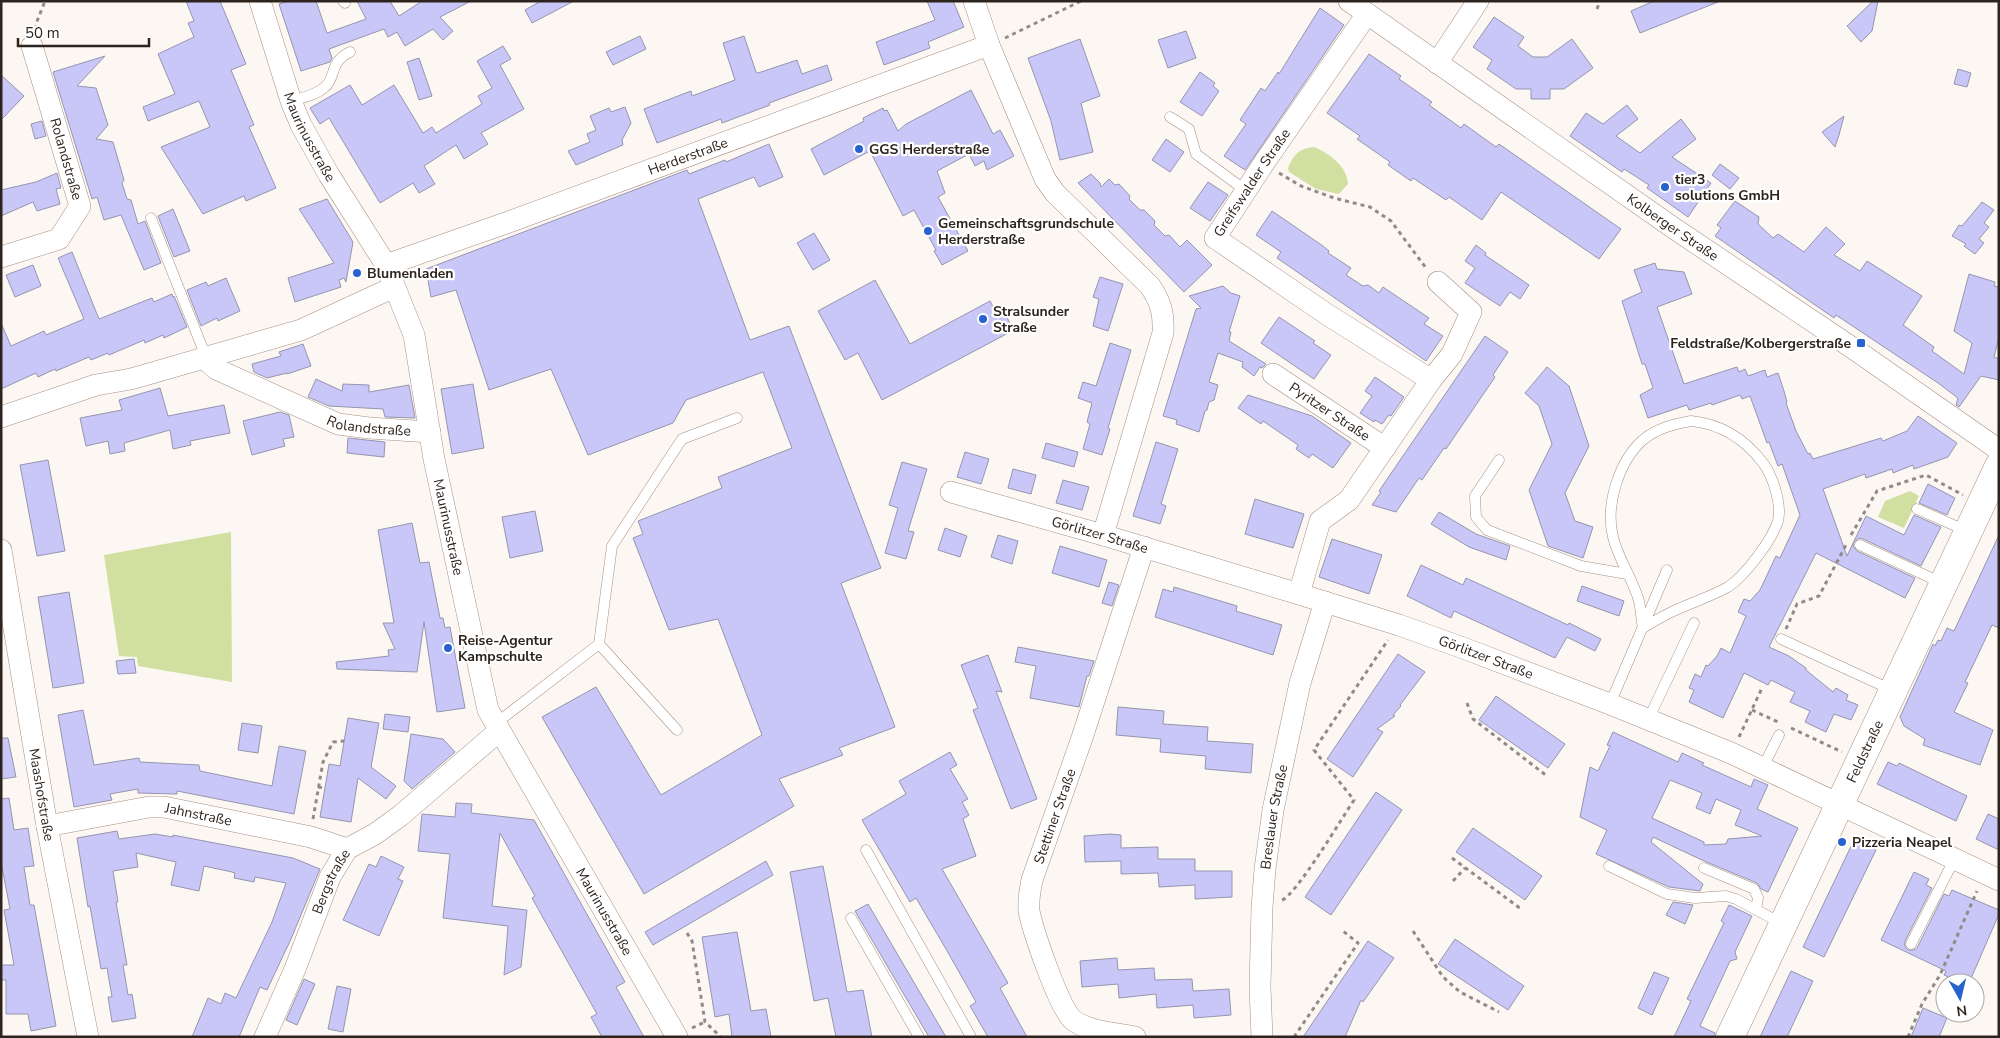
<svg xmlns="http://www.w3.org/2000/svg" width="2000" height="1038" viewBox="0 0 2000 1038" font-family="'Nunito Sans',sans-serif">
  <rect width="100%" height="100%" fill="#fdf7f4"/>
  <!-- green -->
  <path fill="#d1e0a0" d="M1314,147C1330,154 1347,166 1348,184L1339,194L1316,189L1289,172L1288,168C1293,155 1299,148 1314,147Z
    M1910,491L1919,496L1904,528L1878,517L1885,501Z
    M231,532L232,682L138,666L137,657L119,656L104,555Z"/>
  <!-- building -->
  <path fill="#c8c7f8" stroke="#9595ae" fill-rule="evenodd" d="M186,1H220L246,64L231,70L254,125L249,127L276,188L246,201L244,196L203,214L161,147L210,127L199,101L148,121L143,107L175,94L158,54L194,37L188,23L194,21Z
    M289,1H316L327,33L366,19L357,1H390L399,16L422,1H471L440,17L453,31L443,40L433,29L405,46L397,32L388,37L384,29L329,49L332,58L330,62L301,71L279,4Z
    M541,1H574L532,23L525,10Z
    M927,1H953L964,27L928,42L930,48L884,65L876,42L935,20Z
    M1654,1H1717L1718,2L1640,33L1631,11Z
    M1873,1H1878L1872,31L1861,42L1847,26Z
    M1320,8L1344,25L1245,170L1224,156L1246,124L1240,120L1261,88L1265,91L1278,72L1279,74Z
    M1494,17L1524,37L1518,46L1533,57H1547L1572,39L1593,68L1564,89H1550V99H1531V89H1516L1487,69L1492,60L1473,47Z
    M1186,31L1196,58L1168,68L1158,40Z
    M640,36L646,49L613,65L606,52Z
    M744,36L756,72L758,73L797,60L802,74L827,65L832,80L769,103L770,105L722,123L721,119L657,143L644,109L691,91L692,96L735,80L723,43Z
    M1080,39L1100,96L1081,103L1093,152L1060,160L1051,121L1028,58Z
    M503,46L511,59L500,65L524,109L481,133L488,144L464,159L456,145L424,166L435,184L419,193L413,183L380,203L329,118L320,124L310,108L350,85L362,105L394,85L423,133L432,127L436,133L482,104L478,96L492,88L477,61Z
    M1369,54L1401,76L1399,79L1432,102L1429,105L1461,128L1464,124L1496,147L1499,144L1621,229L1599,259L1501,192L1482,220L1449,197L1446,200L1413,178L1411,181L1388,165L1390,162L1357,139L1360,136L1327,113Z
    M105,56L77,86L96,88L108,125L96,139L113,142L124,180L122,183L127,199L131,200L138,224L145,221L161,263L144,270L121,215L104,220L97,197L92,199L53,72Z
    M419,58L432,96L419,100L407,62Z
    M1958,69L1971,73L1967,87L1954,84Z
    M1200,72L1215,83L1213,86L1219,91L1202,116L1180,102Z
    M1,75L24,96L1,120Z
    M971,90L993,134L1000,130L1014,156L987,170L984,161L975,166L969,154L937,171L945,193L938,197L968,251L942,265L934,251L936,250L914,210L903,216L870,151L824,175L811,149L864,121L863,118L883,108L884,111L887,110L898,131L906,124Z
    M1627,105L1638,119L1616,136L1640,153L1681,119L1696,139L1672,157L1711,183L1688,217L1647,188L1649,185L1624,169L1622,172L1570,136L1586,113L1603,124Z
    M625,107L631,123L622,140L623,145L576,165L568,151L590,142L587,134L596,130L590,116L609,108L611,112Z
    M1844,116L1839,135L1835,147L1822,132Z
    M42,121L46,136L35,139L31,124Z
    M1166,139L1184,152L1170,172L1152,160Z
    M769,144L783,177L759,187L754,177L698,199L750,340L789,326L881,568L841,583L895,727L839,748L843,755L779,779L794,806L644,894L542,717L596,687L661,795L762,735L718,619L669,630L633,538L643,534L638,521L722,488L718,477L792,448L763,372L686,400L673,423L588,455L551,369L489,390L456,290L431,297L426,269L687,170L689,174L725,160L726,162Z
    M1720,164L1739,178L1730,189L1712,175Z
    M57,173L61,188L56,189L60,204L37,211L33,202L1,216V190L36,182Z
    M1091,174L1100,183L1101,187L1109,179L1115,185L1119,184L1130,196L1129,199L1140,210H1144L1155,221L1154,225L1165,236L1169,235L1180,247L1187,240L1212,265L1184,292L1078,183Z
    M1208,182L1228,195L1210,221L1190,208Z
    M327,199L353,242L346,282L344,278L339,280L341,287L295,302L288,278L334,263L299,209Z
    M1735,201L1759,217L1758,224L1773,238L1778,234L1804,252L1826,227L1845,244L1834,255L1860,271L1867,261L1922,296L1903,325L1934,347L1932,351L1964,374L1972,343L1954,331L1969,274L1995,282L1994,286L1999,287V337L1994,357L1999,359V380L1981,376L1959,407L1956,405L1958,398L1938,383L1836,315L1834,318L1715,236L1721,228L1717,225Z
    M1982,202L1994,210L1984,223L1989,227L1979,239L1984,243L1975,254L1964,246L1966,244L1952,236L1959,225L1962,226Z
    M173,209L190,251L174,257L158,216Z
    M1272,211L1323,246L1329,251L1328,253L1351,268L1346,275L1363,286L1368,285L1379,293L1383,287L1429,318L1424,324L1443,336L1426,361L1277,258L1281,252L1256,235Z
    M814,233L830,260L813,270L797,243Z
    M1476,245L1486,253L1485,255L1529,285L1520,299L1510,292L1500,306L1465,283L1475,268L1465,261Z
    M72,252L99,319L152,298L154,302L172,294L173,297L174,296L187,327L164,338L163,335L145,343L144,340L109,355L108,353L91,360L89,357L56,371L55,369L38,377L36,373L1,389V323L11,346L44,331L46,335L84,319L58,258Z
    M1655,263L1657,269L1684,272L1692,294L1657,307L1684,384L1737,367L1739,372L1745,369L1748,376L1765,370L1767,377L1778,373L1784,391L1787,402L1786,403L1796,431L1808,454L1810,453L1813,459L1881,438L1883,441L1907,431L1918,416L1957,443L1948,457L1914,469L1913,465L1893,473L1892,469L1866,478L1865,474L1823,489L1847,556L1866,516L1904,535L1914,515L1941,527L1921,566L1863,539L1859,538L1854,542L1853,546L1857,551L1915,578L1905,598L1816,553L1769,647L1789,656L1806,668V670L1833,692L1836,688L1848,695L1846,700L1858,705L1851,720L1834,714L1826,732L1805,722L1810,711L1790,702L1795,692L1771,680L1768,685L1744,673L1723,718L1689,702L1694,690L1689,688L1695,674L1701,677L1706,665L1708,666L1717,656L1721,648L1730,653L1746,616L1738,612L1744,599L1750,601L1760,590L1776,556L1780,558L1800,515L1782,464L1778,466L1769,442L1767,443L1750,396L1742,399L1740,395L1712,405L1711,403L1689,410L1687,405L1648,418L1640,395L1653,388L1645,364H1642L1622,301L1642,292L1634,270Z
    M33,265L41,286L15,297L6,275Z
    M1100,277L1123,284L1108,331L1093,326L1099,299L1093,297Z
    M226,278L240,311L218,321L217,318L201,326L187,290L206,282L208,286Z
    M875,280L910,344L990,301L996,312L1002,309L1014,330L882,400L858,353L845,360L818,311Z
    M1223,286L1231,293L1240,296L1229,332H1231L1229,341L1266,364L1262,368L1260,367L1254,376L1242,367L1243,362L1218,353L1209,382L1218,385L1214,400L1209,402L1207,410L1205,411L1199,432L1176,424L1177,420L1163,416L1196,309L1201,308L1189,296Z
    M1279,317L1315,341L1313,343L1331,355L1314,379L1261,343Z
    M1485,336L1508,352L1493,375L1495,377L1446,449L1444,448L1422,480L1419,478L1396,512L1372,505L1381,492L1379,491Z
    M1110,343L1131,350L1108,428L1110,429L1102,455L1083,449L1090,424L1087,422L1092,403L1078,398L1083,382L1096,386Z
    M303,344L311,366L287,374V373L267,378L254,372L252,364L281,356L279,352Z
    M1547,367L1569,386L1589,446L1565,493L1575,521L1593,527L1583,558L1548,546L1529,490L1552,444L1539,406L1525,393Z
    M1375,377L1404,397L1391,416L1389,415L1382,424L1375,420L1374,422L1360,413L1372,396L1365,391Z
    M316,379L342,391L343,384L369,385V392L409,385L415,418L385,417L383,409L329,406L308,397Z
    M473,384L484,448L452,454L441,389Z
    M160,388L168,416L224,405L230,433L190,441L191,445L173,449L170,430L124,443L125,451L110,454L108,441L86,446L80,418L122,410L119,400Z
    M1248,395L1312,416L1351,443L1333,468L1312,454L1309,458L1296,449L1298,445L1263,421L1261,424L1238,408Z
    M280,412L289,415L294,437L283,439L285,446L252,455L243,421Z
    M348,438L385,442L384,457L347,453Z
    M1156,442L1178,449L1161,504L1166,506L1160,524L1133,516Z
    M1046,443L1078,452L1074,467L1042,458Z
    M965,452L989,459L981,484L957,477Z
    M48,460L65,551L37,556L20,465Z
    M902,462L927,469L908,531L914,532L906,559L885,553L898,508L889,505Z
    M1013,469L1036,475L1031,494L1008,488Z
    M1063,480L1089,487L1082,510L1056,503Z
    M1928,484L1955,498L1947,515L1919,503Z
    M1255,499L1304,514L1293,548L1245,534Z
    M535,511L543,551L510,558L502,517Z
    M1439,512L1476,534L1510,546L1506,560L1469,547L1431,524Z
    M412,523L420,563L429,562L440,618H443L445,628L450,627L465,708L437,712L424,622L417,672L337,669L336,662L389,656L388,650L395,649L383,623H394L378,530Z
    M945,528L967,536L960,557L938,550Z
    M998,535L1018,541L1012,564L991,557Z
    M1999,535V628L1992,625L1965,682L1968,683L1954,712L1993,730L1980,765L1923,745L1925,739L1904,726L1900,717L1933,644L1935,646L1938,640L1941,641L1947,628L1954,631Z
    M1332,539L1382,555L1369,594L1319,577Z
    M1060,546L1107,560L1099,587L1052,573Z
    M1421,565L1463,585L1466,578L1568,625L1569,623L1601,639L1595,651L1567,637L1555,658L1454,611L1451,618L1407,596Z
    M1109,582L1119,585L1112,606L1102,603Z
    M1582,586L1624,601L1619,616L1577,601Z
    M1174,587L1237,606L1236,611L1282,625L1273,655L1155,617L1163,589L1173,592Z
    M69,592L84,683L53,688L38,597Z
    M1018,647L1094,661L1089,676H1087L1079,707L1030,698L1036,666L1015,662Z
    M1398,654L1425,672L1400,705L1401,706L1393,715L1395,716L1377,729L1383,732L1353,777L1327,759Z
    M988,655L1002,692L996,691L1037,799L1011,809L973,710L978,708L961,665Z
    M134,659L136,673L118,674L116,661Z
    M1496,696L1565,744L1548,768L1479,720Z
    M1118,707L1164,711L1163,724L1208,727L1207,741L1253,744L1251,773L1205,769L1206,756L1160,752L1161,739L1116,735Z
    M83,710L94,765L139,758L140,762L199,765L200,771L272,786L279,746L306,751L294,814L177,791V794L138,793V789L110,794L112,800L74,807L58,715Z
    M385,714L410,717L408,732L383,729Z
    M348,718L379,723L371,767L396,786L386,799L358,778L351,822L320,817L329,764L340,766Z
    M242,723L262,726L258,753L238,750Z
    M1613,732L1678,762L1682,753L1704,763L1702,765L1751,787L1754,779L1768,785L1757,809L1798,828L1768,892L1761,889L1757,883L1704,861L1653,837L1651,842L1703,884L1700,891L1669,887L1596,854L1607,830L1580,817L1590,767L1598,771L1610,746L1607,745ZM1670,780L1702,793L1696,808L1710,814L1716,799L1741,810L1735,825L1762,836L1728,839L1726,844L1704,845V842L1652,818Z
    M411,734L443,739L455,752L412,789L404,781Z
    M1,738H8L16,777L1,779Z
    M950,752L957,765L950,769L968,799L962,802L969,815L963,819L976,856L942,869L1008,983L1000,988L1027,1037H988L970,1006L976,1002L946,949L916,898L910,902L862,820L906,794L899,781Z
    M1888,762L1897,766L1899,763L1967,796L1956,821L1877,784Z
    M1376,792L1402,810L1331,915L1305,897Z
    M9,798L14,830L28,828L34,866L24,867L30,905H34L56,1026L31,1031L28,1014H6V980H1V965H14L4,910L10,909L1,862V799Z
    M456,803L472,804L471,813L534,820L625,982L616,987L644,1037H602L591,1017L597,1014L532,898L535,896L500,833L492,906L527,910L521,967L504,975L508,926L443,918L450,854L418,851L422,814L455,817Z
    M1988,814L1999,819V850L1976,839Z
    M1473,828L1542,876L1525,900L1456,852Z
    M117,831L119,839L155,834L173,837V835L293,858L320,869L291,939L267,990L260,987L239,1037H192L208,998L221,1004L225,993L236,998L272,922L286,883L255,877L254,882L234,878L235,873L232,872L204,866L199,891L171,885L176,862L136,853L138,867L113,871L118,902H116L127,965H123L128,995L132,994L136,1018L112,1022L108,997H112L107,968L101,969L90,906L88,907L77,838Z
    M1110,834L1121,835V848L1158,847V859H1195V871H1232V897L1195,899V885L1159,887L1158,873L1121,874V861L1085,862L1084,836Z
    M1854,840L1876,850L1824,957L1803,947Z
    M381,856L404,867L398,879L403,881L379,936L343,920L369,864L376,867Z
    M766,861L773,875L653,945L645,932Z
    M823,866L847,992L863,990L872,1037H836L828,998L814,1001L790,872Z
    M1914,872L1929,879L1926,885L1932,888L1905,941V947L1908,950H1914L1917,948L1944,894L1949,896L1952,890L1999,910V914L1969,983H1962L1944,975L1946,971L1881,940Z
    M1673,902L1693,905L1685,924L1666,915Z
    M868,904L946,1037H929L855,911Z
    M1729,905L1752,916L1735,952L1737,959L1730,961L1700,1026L1715,1033V1037H1674L1691,1001L1687,999L1724,923L1721,921Z
    M737,932L751,1011L766,1009L771,1037H732L729,1014L715,1017L702,937Z
    M1455,939L1524,986L1508,1010L1438,964Z
    M1368,941L1394,958L1363,1002L1361,1000L1345,1037H1303Z
    M1117,958L1118,970L1154,968L1155,980L1192,979L1193,991L1229,989L1231,1015L1194,1018L1193,1005L1157,1008L1156,994L1119,998L1118,984L1082,987L1080,961Z
    M1791,971L1813,981L1787,1037H1760Z
    M1654,972L1669,978L1652,1015L1638,1008Z
    M304,979L315,984L297,1025L286,1020Z
    M337,986L351,989L343,1032L328,1029Z
    M1923,1008L1947,1018L1939,1037H1911Z"/>
  <g fill="none" stroke-linecap="round" stroke-linejoin="round">
    <defs>
      <path id="service" d="M343,1L345,3
        M291,101C302,98 316,95 325,87C336,78 329,62 350,52
        M1170,117L1189,129L1196,154L1245,190
        M151,218L206,357
        M1691,421C1721,424 1745,439 1763,463C1773,476 1782,505 1778,521C1772,540 1745,576 1728,587C1712,596 1693,602 1676,610C1664,615 1653,622 1643,628C1641,619 1641,610 1639,601C1633,579 1618,559 1613,537C1605,505 1619,460 1644,439C1658,428 1674,424 1691,421Z
        M1499,460L1475,496L1476,517L1487,530L1581,566L1627,574
        M1917,509L1967,531
        M1860,545L1942,583
        M1781,639L1892,690
        M599,644L677,730
        M1610,704L1667,570
        M1648,720L1694,623
        M495,724L599,644L612,546L682,439L737,418
        M1763,767L1779,735
        M866,850L971,1037
        M1609,866L1667,894L1695,898L1726,896L1736,899L1781,923
        M1704,868L1754,889L1758,898L1756,909
        M851,918L919,1037
        M1911,944L1955,858"/>
      <g id="minor">
        <path id="s1" d="M260,1L291,101L301,125L329,175L386,265L414,335L434,459L488,710L677,1037"/>
        <path d="M974,1L989,45L1045,179L1055,193L1150,286C1161,302 1164,314 1163,333L1103,535"/>
        <path id="s2" d="M1349,1L1675,229L1857,351L1999,450"/>
        <path d="M1437,63L1478,1"/>
        <path d="M1,257L59,239L80,206L32,46"/>
        <path id="s3" d="M386,265L506,223L989,45"/>
        <path id="s4" d="M204,358L216,369L338,424L369,428L430,432"/>
        <path id="s5" d="M1273,374L1385,448"/>
        <path d="M1431,380L1452,354L1471,312L1438,282"/>
        <path d="M1,417L96,385L131,379L301,330L394,287"/>
        <path id="s6" d="M951,492L1103,535L1299,594L1399,625L1466,649L1610,704L1731,753L1999,880"/>
        <path id="s7" d="M1,550L47,826L88,1037"/>
        <path id="s8" d="M1299,594L1320,521L1349,500L1431,380L1328,315L1215,238L1264,163L1367,14"/>
        <path id="s9" d="M47,826L149,807H164L311,837L347,849"/>
        <path id="s10" d="M265,1037L295,969L330,877L347,849L375,834L400,816L499,731"/>
        <path id="s11" d="M1135,1037C1116,1033 1089,1032 1073,1020C1059,1008 1033,931 1029,911C1028,900 1030,890 1032,880L1082,738L1144,547"/>
        <path id="s12" d="M1262,1037L1260,987L1262,907L1265,869L1273,810L1300,683L1325,602"/>
      </g>
      <g id="secondary">
        <path id="s13" d="M1730,1037L1999,466"/>
      </g>
    </defs>
    <!-- service casing -->
    <use href="#service" stroke="#a88f81" stroke-width="11"/>
    <!-- minor casing -->
    <use href="#minor" stroke="#a88f81" stroke-width="22"/>
    <!-- secondary casing -->
    <use href="#secondary" stroke="#a88f81" stroke-width="29"/>
    <!-- path -->
    <path stroke="#928a85" stroke-width="3" stroke-dasharray="4 4" stroke-linecap="butt" d="M1597,9L1600,1
      M34,29L45,1
      M1005,38L1081,1
      M1279,173L1301,186L1334,198L1370,207L1391,221L1426,268
      M1851,535L1877,491L1926,475L1963,495
      M1786,629L1797,604L1819,596L1846,545
      M1467,703L1473,719L1547,776
      M1752,710L1778,722
      M1791,728L1842,752
      M1739,737L1762,688
      M318,787L325,788
      M313,819L323,762L333,742L344,741
      M1452,858L1521,909
      M1453,881L1465,868
      M1282,900C1296,895 1342,818 1354,800L1314,750L1388,640
      M1413,931L1443,977L1460,992L1499,1012
      M687,933L692,941L705,1022L721,1037
      M692,1028L705,1022
      M1294,1037L1358,943L1343,931
      M1908,1037L1922,1004L1940,975L1977,891"/>
    <!-- service -->
    <use href="#service" stroke="#fff" stroke-width="10"/>
    <!-- minor -->
    <use href="#minor" stroke="#fff" stroke-width="21"/>
    <!-- secondary -->
    <use href="#secondary" stroke="#fff" stroke-width="28"/>
  </g>
  <!-- markers -->
  <g fill="#2762cf" stroke="#fff" stroke-width="2">
    <circle cx="859" cy="149" r="5"/>
    <circle cx="1665" cy="187" r="5"/>
    <circle cx="928" cy="231" r="5"/>
    <circle cx="357" cy="273" r="5"/>
    <circle cx="983" cy="319" r="5"/>
    <rect x="1856" y="338" width="10" height="10" rx="2.5"/>
    <circle cx="448" cy="648" r="5"/>
    <circle cx="1842" cy="842" r="5"/>
  </g>
  <g text-anchor="middle" dominant-baseline="central" stroke-width="4.5" stroke-linejoin="round" paint-order="stroke">
    <!-- street labels -->
    <g font-size="14" fill="#2e241e" stroke="#fff">
      <text stroke="none"><textPath href="#s1" startOffset="145">Maurinusstraße</textPath></text>
      <text stroke="none"><textPath href="#s3" startOffset="321">Herderstraße</textPath></text>
      <text transform="translate(66 159) rotate(74)">Rolandstraße</text>
      <text stroke="none"><textPath href="#s8" startOffset="582">Greifswalder Straße</textPath></text>
      <text stroke="none"><textPath href="#s2" startOffset="395">Kolberger Straße</textPath></text>
      <text stroke="none"><textPath href="#s5" startOffset="68">Pyritzer Straße</textPath></text>
      <text stroke="none"><textPath href="#s4" startOffset="181">Rolandstraße</textPath></text>
      <text stroke="none"><textPath href="#s1" startOffset="565">Maurinusstraße</textPath></text>
      <text stroke="none"><textPath href="#s6" startOffset="155">Görlitzer Straße</textPath></text>
      <text stroke="none"><textPath href="#s6" startOffset="560">Görlitzer Straße</textPath></text>
      <text stroke="none"><textPath href="#s13" startOffset="316">Feldstraße</textPath></text>
      <text stroke="none"><textPath href="#s7" startOffset="248">Maashofstraße</textPath></text>
      <text stroke="none"><textPath href="#s9" startOffset="154">Jahnstraße</textPath></text>
      <text stroke="none"><textPath href="#s11" startOffset="282">Stettiner Straße</textPath></text>
      <text stroke="none"><textPath href="#s12" startOffset="221">Breslauer Straße</textPath></text>
      <text stroke="none"><textPath href="#s10" startOffset="169">Bergstraße</textPath></text>
      <text stroke="none"><textPath href="#s1" startOffset="985">Maurinusstraße</textPath></text>
    </g>
    <!-- poi labels -->
    <g font-size="14" font-weight="bold" fill="#2e241e" stroke="#fff" text-anchor="start">
      <text x="869" y="149">GGS Herderstraße</text>
      <text x="1675" y="179">tier3<tspan x="1675" dy="16">solutions GmbH</tspan></text>
      <text x="938" y="223">Gemeinschaftsgrundschule<tspan x="938" dy="16">Herderstraße</tspan></text>
      <text x="367" y="273">Blumenladen</text>
      <text x="993" y="311">Stralsunder<tspan x="993" dy="16">Straße</tspan></text>
      <text x="1851" y="343" text-anchor="end">Feldstraße/Kolbergerstraße</text>
      <text x="458" y="640">Reise-Agentur<tspan x="458" dy="16">Kampschulte</tspan></text>
      <text x="1852" y="842">Pizzeria Neapel</text>
    </g>
  </g>
  <!-- border -->
  <rect width="2000" height="1038" fill="none" stroke="#2e241e" stroke-width="5"/>
  <!-- north arrow -->
  <g transform="translate(1960 998) rotate(172)"><circle r="24" fill="#ffffff" stroke="#aba7a5"/>
  <path d="M0-4L9 19L0 12L-9 19Z" fill="#2762cf"/>
  <text y="-8" font-size="14" font-weight="bold" text-anchor="middle" fill="#2e241e">N</text>
  </g>
  <!-- scale -->
  <path d="M18 38v8h131v-8" fill="none" stroke="#2e241e" stroke-width="2.5"/>
  <text x="25" y="38" font-size="15" fill="#2e241e" stroke="#ffffff" stroke-width="4" paint-order="stroke">50 m</text>
</svg>
